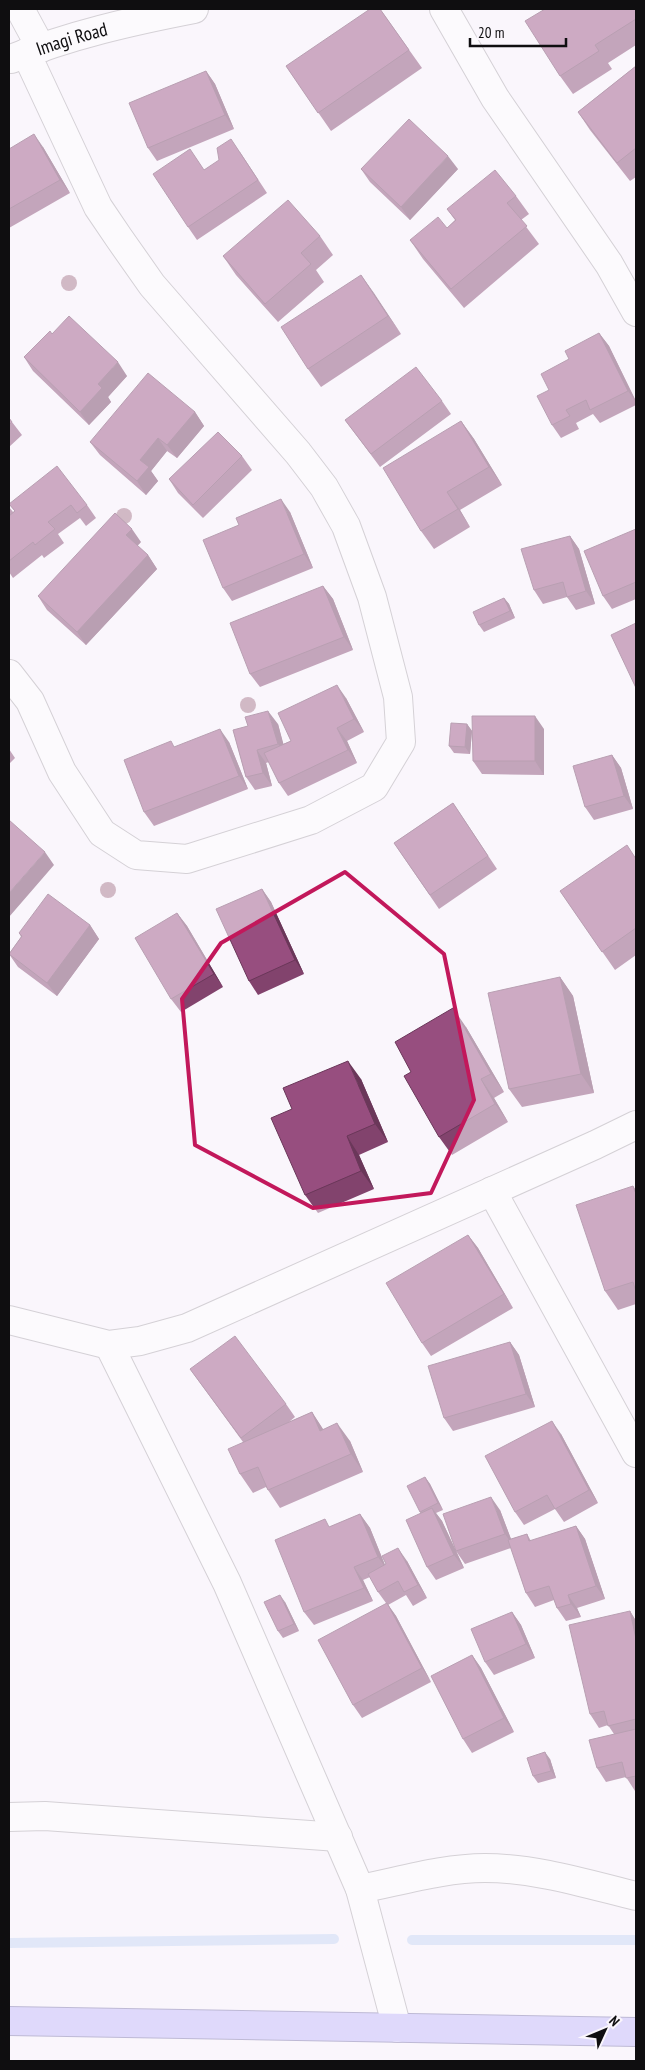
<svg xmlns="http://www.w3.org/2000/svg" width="645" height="2070" viewBox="0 0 645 2070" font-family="'PT Sans Narrow',sans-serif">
  <rect width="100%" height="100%" fill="#faf6fc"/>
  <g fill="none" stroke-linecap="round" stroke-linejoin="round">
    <!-- stream -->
    <path stroke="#c4d6f4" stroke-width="10" d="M412,1940H636
      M9,1943L334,1939"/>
    <defs>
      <g id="minor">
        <path d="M20,9L41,48"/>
        <path d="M444,9L495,98L609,264L636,312"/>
        <path id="s1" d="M11,59C70,35 132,21 194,9"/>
        <path d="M9,674L30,701L62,772L102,833L136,855L187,859L311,820L374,787L401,742L398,697L372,597L346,526L324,487L298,453L152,285L119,238L98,207L26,53"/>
        <path d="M492,1191L636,1453"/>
        <path d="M9,1320L109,1345L140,1341L187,1328L595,1145L636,1125"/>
        <path d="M109,1345L227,1583L360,1889L397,2028"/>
        <path d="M9,1817L45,1816L338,1837"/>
        <path d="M360,1889C401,1881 444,1868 485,1868C536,1868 587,1884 636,1896"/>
      </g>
      <path id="trunk" d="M9,2021L636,2032"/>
    </defs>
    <!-- minor casing -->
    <use href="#minor" stroke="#a8a4a9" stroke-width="30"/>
    <!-- trunk casing -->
    <use href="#trunk" stroke="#7670a7" stroke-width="30"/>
    <!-- minor -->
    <use href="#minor" stroke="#fff" stroke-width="28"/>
    <!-- trunk -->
    <use href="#trunk" stroke="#beb7fa" stroke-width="28"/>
  </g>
  <!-- trees -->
  <g fill="#a06f83">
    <circle cx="69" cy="283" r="8"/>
    <circle cx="124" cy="516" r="8"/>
    <circle cx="248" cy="705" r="8"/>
    <circle cx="108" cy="890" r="8"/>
  </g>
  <!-- wall -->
  <path fill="#82436d" d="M380,9L422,68L331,131L286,66Z
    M636,9V45L608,63L612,69L573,94L560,76Z
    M636,66V177L630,181L590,130L578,112Z
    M206,71L215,84L234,129L157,161L148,148Z
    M43,147L70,193L9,228V149Z
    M240,152L267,193L197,240L188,227L204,170Z
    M361,169H458L410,220L370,182Z
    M516,196L529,214L521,220L539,244L464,308L423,259L410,240L447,228L455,220L447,209Z
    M320,236L333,255L316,270L324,282L278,322L236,275L223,256Z
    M361,275L401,334L321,387L308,369Z
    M599,333L609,346L636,401V405L600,423L593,414L576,423L579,429L561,438L552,425L549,390L569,359Z
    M52,334L127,376L108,397L111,402L89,425L33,371L24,357Z
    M442,401L451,414L380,467L345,420Z
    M195,412L204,426L177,458L167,451L151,471L158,481L146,495L100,455L90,442Z
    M9,418L12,422L22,435L9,447Z
    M461,421L474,439L502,485L460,510L470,527L434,549L421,531Z
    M242,456L252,470L203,518L178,493L169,479Z
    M9,504L87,505L96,518L86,526L80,518L58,534L64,543L44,558L42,555L13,578L9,572V507L13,512L15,511Z
    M290,512L313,568L232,601L223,588Z
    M636,529V599L612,609L603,596Z
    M570,536L579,549L595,604L576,610L567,597L543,604L534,590Z
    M141,542L137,546L148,555L157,569L86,645L47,610L38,596Z
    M323,586L333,599L353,650L260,687L250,674Z
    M504,598L509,604L515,618L484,632L479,625Z
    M346,698L364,732L347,741L357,763L288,796L279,783L269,762L266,763L272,786L255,790L246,777L233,730L278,724L283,744L291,741Z
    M467,724L472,731L470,754L454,753L449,746Z
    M544,729V775L482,774L473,761Z
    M229,742L248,789L154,826L144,812Z
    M9,749L15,758L9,764Z
    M612,755L621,768L633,809L594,820L585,807Z
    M453,803L497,869L439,909L394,843Z
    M636,859V955L615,970L560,891Z
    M262,889L271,902L304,974L258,995L249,981Z
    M177,913L187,926L223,987L181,1012L171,999Z
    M90,925L99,939L57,996L18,967L9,954L21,937L19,933Z
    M560,977L573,996L594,1093L522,1107L509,1089Z
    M466,1027L504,1092L494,1098L508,1122L452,1155L439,1137Z
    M361,1079L388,1142L359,1155L374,1189L318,1213L305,1195Z
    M633,1186L636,1190V1304L618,1310L605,1291Z
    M468,1235L478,1248L513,1308L431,1356L422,1343Z
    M510,1342L519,1355L535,1407L453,1431L444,1418Z
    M190,1369L286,1404L295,1417L289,1422L312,1412L323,1429L350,1441L363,1472L280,1508L266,1487L253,1493L240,1474L243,1442Z
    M561,1434L598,1503L564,1522L555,1509L524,1525L515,1512Z
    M425,1477L430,1484L443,1510L436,1513L442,1521L464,1568L436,1580L427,1567L420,1512Z
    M500,1510L511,1539L527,1534L531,1541L576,1526L585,1539L605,1599L577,1608L581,1617L566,1621L557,1608L554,1600L535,1607L526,1593L511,1548L465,1564L456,1551Z
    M360,1514L370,1528L385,1565L407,1561L427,1598L413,1606L406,1595L388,1605L396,1616L431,1682L362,1718L353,1705L386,1603L378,1592L370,1577L363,1580L373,1601L314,1625L304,1612L330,1527Z
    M285,1602L299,1631L283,1638L278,1631Z
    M630,1611L636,1621V1791H635L626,1777L606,1782L597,1768L614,1734L608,1725L599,1728L590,1714Z
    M512,1612L521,1625L535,1658L494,1675L485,1662Z
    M472,1655L481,1668L514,1732L472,1753L463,1739Z
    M550,1759L556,1778L538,1783L533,1776Z"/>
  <!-- shaded-wall -->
  <path fill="#6a3759" d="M206,71L215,84L234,129L225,115Z
    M34,134L43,147L70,193L60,180Z
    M448,156L458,169L410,220L401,207Z
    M361,275L374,293L401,334L388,316Z
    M599,333L609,346L636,402L628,391Z
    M118,362L127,376L108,397L111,402L89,425L80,412L98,384Z
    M195,412L204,426L177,458L167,445Z
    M461,421L474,439L502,485L489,467Z
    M158,438L167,451L151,471L158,481L146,495L137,481L140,460Z
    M447,492L460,510L470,527L458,509Z
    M281,499L290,512L313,568L304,554Z
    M132,529L141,542L135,548L126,535Z
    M570,536L579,549L595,604L586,591Z
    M148,555L157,569L86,645L77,632Z
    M323,586L333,599L353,650L344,637Z
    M504,598L509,604L515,618L510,611Z
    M337,685L346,698L364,732L354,719Z
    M268,711L278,724L287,757L278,744Z
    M535,716L544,729V775L535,761Z
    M467,724L472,731L470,754L465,747Z
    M337,728L347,741L357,763L348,750Z
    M220,729L229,742L248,789L239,776Z
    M257,750L266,763L272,786L263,773Z
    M612,755L621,768L633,809L624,796Z
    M45,852L54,865L9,917V893Z
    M262,889L271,902L304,974L295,960Z
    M177,913L187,926L223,987L214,974Z
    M90,925L99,939L57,996L47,983Z
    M560,977L573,996L594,1093L581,1074Z
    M453,1008L466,1027L504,1092L491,1074Z
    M348,1061L361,1079L388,1142L375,1124Z
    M481,1079L494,1098L508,1122L495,1104Z
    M347,1136L359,1155L374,1189L361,1171Z
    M468,1235L478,1248L513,1308L504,1294Z
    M510,1342L519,1355L535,1407L526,1394Z
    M312,1412L324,1431H320Z
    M552,1421L561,1434L598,1503L589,1490Z
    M337,1423L350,1441L363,1472L351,1454Z
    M425,1477L430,1484L443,1510L438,1503Z
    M491,1497L500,1510L514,1547L505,1534Z
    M432,1508L442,1521L464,1568L454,1555Z
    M360,1514L370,1528L387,1570L378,1557Z
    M576,1526L585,1539L605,1599L596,1586Z
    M398,1548L407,1561L427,1598L418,1585Z
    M354,1567L363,1580L373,1601L364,1588Z
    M280,1595L285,1602L299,1631L294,1624Z
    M568,1595L577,1608L581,1617L571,1604Z
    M387,1603L396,1616L431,1682L422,1668Z
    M630,1611L636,1621V1639Z
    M512,1612L521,1625L535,1658L526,1644Z
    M472,1655L481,1668L514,1732L504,1718Z
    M545,1752L550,1759L556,1778L551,1771Z"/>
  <!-- building -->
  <path fill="#974e7f" stroke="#6a3759" d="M370,9H380L409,50L318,113L286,66Z
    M545,9H636V19L595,45L599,51L560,76L525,21Z
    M636,66V148L617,163L578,112Z
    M206,71L225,115L148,148L129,103Z
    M409,119L448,156L401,207L361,169Z
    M34,134L60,180L9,209V149Z
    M231,139L258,180L188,227L153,174L190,149L204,170L219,160L217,148Z
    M495,170L516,196L507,203L527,226L451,289L410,240L438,217L447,228L456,220L447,209Z
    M288,200L320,236L301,253L311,264L265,304L223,256Z
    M361,275L388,316L308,369L281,327Z
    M69,316L118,362L98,384L102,388L80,412L24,357L50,331L52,334Z
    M599,333L628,391L590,410L586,400L566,410L570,416L552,425L537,396L549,390L541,374L569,359L565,351Z
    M416,367L442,401L371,454L345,420Z
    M148,373L195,412L167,445L158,438L140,460L149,467L137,481L90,442Z
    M9,418L12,422L9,425Z
    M461,421L489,467L447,492L458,509L421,531L383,468Z
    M218,432L242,456L193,505L169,479Z
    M57,466L87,505L77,513L71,505L48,522L55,529L35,545L33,542L9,561V516L15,511L9,504Z
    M281,499L304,554L223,588L203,540L239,525L236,518Z
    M115,513L132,529L126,535L148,555L77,632L38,596Z
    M636,529V582L603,596L584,551Z
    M570,536L586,591L567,597L563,582L534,590L521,549Z
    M323,586L344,637L250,674L230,623Z
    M504,598L510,611L479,625L473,612Z
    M636,623V688L611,635Z
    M337,685L354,719L337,728L348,750L279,783L264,753L291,741L278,713Z
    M268,711L278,744L257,750L263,773L246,777L233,730L248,726L245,717Z
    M472,716H535V761H473Z
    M451,723L467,724L465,747L449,746Z
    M220,729L239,776L144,812L124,760L171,741L174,747Z
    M612,755L624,796L585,807L573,766Z
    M453,803L488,856L430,895L394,843Z
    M9,820L45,852L9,893Z
    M627,845L636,859V928L602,952L560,891Z
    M262,889L295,960L249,981L216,909Z
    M48,894L90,925L47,983L9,954L22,936L19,933Z
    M177,913L214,974L171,999L135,938Z
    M560,977L581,1074L509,1089L488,993Z
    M453,1008L491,1074L481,1079L495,1104L439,1137L404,1076L411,1072L395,1042Z
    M348,1061L375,1124L347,1136L361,1171L305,1195L271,1118L292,1109L283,1088Z
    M633,1186L636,1194V1292L633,1282L605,1291L576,1205Z
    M468,1235L504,1294L422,1343L386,1283Z
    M235,1336L286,1404L241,1438L190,1369Z
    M510,1342L526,1394L444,1418L428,1366Z
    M312,1412L320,1431L337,1423L351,1454L268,1490L258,1467L240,1474L228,1449Z
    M552,1421L589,1490L555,1509L547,1495L515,1512L485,1456Z
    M425,1477L438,1503L420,1512L407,1486Z
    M491,1497L505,1534L456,1551L443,1514Z
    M432,1508L454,1555L427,1567L406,1520Z
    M360,1514L378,1557L354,1567L364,1588L304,1612L275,1540L325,1519L329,1527Z
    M576,1526L596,1586L568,1595L571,1604L557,1608L549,1586L526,1593L508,1540L527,1534L529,1541Z
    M398,1548L418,1585L404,1592L398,1581L378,1592L368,1574L386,1564L382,1556Z
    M280,1595L294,1624L278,1631L264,1602Z
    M387,1603L422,1668L353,1705L318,1640Z
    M630,1611L636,1639V1719L608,1726L604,1711L590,1714L569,1625Z
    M512,1612L526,1644L485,1662L471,1629Z
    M472,1655L504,1718L463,1739L431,1676Z
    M636,1729V1776L626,1778L622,1762L597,1768L589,1740Z
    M545,1752L551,1771L533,1776L527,1758Z"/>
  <!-- marked area -->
  <path d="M0 0H645V2070H0ZM345,872L444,954L474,1100L431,1193L313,1208L195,1145L182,999L221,943Z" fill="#faf6fc" fill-opacity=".55" fill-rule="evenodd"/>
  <path fill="none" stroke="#c2185b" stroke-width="4" stroke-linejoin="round" d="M345,872L444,954L474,1100L431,1193L313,1208L195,1145L182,999L221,943Z"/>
  <g text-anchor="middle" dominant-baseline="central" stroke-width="4" stroke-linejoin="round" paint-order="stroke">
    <!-- street labels -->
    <g font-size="19" fill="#0f0e10" stroke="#faf6fc">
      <text stroke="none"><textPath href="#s1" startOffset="64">Imagi Road</textPath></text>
    </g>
  </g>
  <!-- border -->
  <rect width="645" height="2070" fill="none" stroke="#0f0e10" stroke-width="20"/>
  <!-- north arrow -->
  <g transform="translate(605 2030) rotate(46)" stroke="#faf6fc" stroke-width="4" paint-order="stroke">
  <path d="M0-4L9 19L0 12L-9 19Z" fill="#0f0e10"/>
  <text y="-8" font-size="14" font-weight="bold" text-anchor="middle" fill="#0f0e10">N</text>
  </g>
  <!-- scale -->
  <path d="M470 38v8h96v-8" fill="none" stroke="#0f0e10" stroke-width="2.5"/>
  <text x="478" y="38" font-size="15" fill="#0f0e10" stroke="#faf6fc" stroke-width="4" paint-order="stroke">20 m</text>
</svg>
